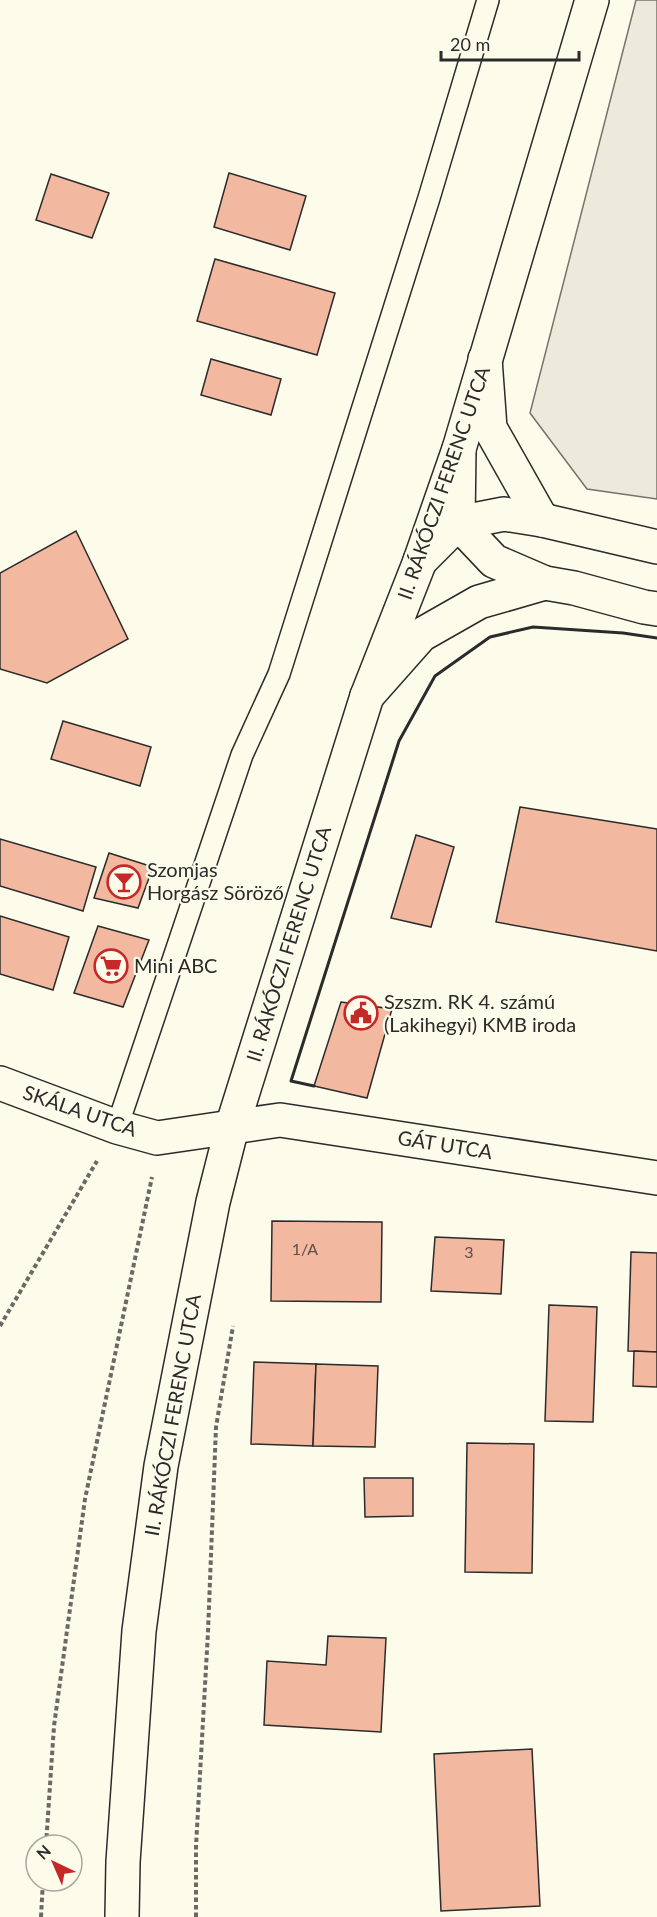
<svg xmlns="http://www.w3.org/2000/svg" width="657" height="1917" viewBox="0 0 657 1917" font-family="Lato,sans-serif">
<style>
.green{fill:#ecebdb;stroke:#74746e;stroke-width:1.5}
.building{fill:#f2b8a0;stroke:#2b2b2b;stroke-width:1.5}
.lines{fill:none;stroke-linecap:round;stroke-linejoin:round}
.lane-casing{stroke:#2b2b2b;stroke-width:24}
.street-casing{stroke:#2b2b2b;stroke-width:36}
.secondary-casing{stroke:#2b2b2b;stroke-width:36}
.highway-casing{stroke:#2b2b2b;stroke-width:36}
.path{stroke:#6a6964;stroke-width:4;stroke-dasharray:4.5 3;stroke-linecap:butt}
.lane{stroke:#fdfbea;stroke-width:21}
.street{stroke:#fdfbea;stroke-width:33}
.secondary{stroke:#fdfbea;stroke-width:33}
.highway{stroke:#fdfbea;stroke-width:33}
.wall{stroke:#2b2b2b;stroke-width:3}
.labels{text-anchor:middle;stroke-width:4.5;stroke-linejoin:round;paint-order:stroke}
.number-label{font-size:16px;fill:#5d4e48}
.street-label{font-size:20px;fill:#2b2b2b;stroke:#fdfbea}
.poi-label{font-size:20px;fill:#2b2b2b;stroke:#fdfbea;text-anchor:start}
</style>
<rect width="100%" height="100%" fill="#fdfbea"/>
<path class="green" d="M636,0H657V499L587,489L530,413Z"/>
<g class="building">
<path d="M229,173L306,196L290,250L214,227Z"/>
<path d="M51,174L109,193L92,238L36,220Z"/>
<path d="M215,259L335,293L317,355L197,321Z"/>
<path d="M211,359L281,379L271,415L201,395Z"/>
<path d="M76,531L128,639L47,683L0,669V573Z"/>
<path d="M63,721L151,747L140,786L51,759Z"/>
<path d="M520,807L657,829V951L496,922Z"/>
<path d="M416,835L454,847L431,927L391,918Z"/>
<path d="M0,839L96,867L83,911L0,886Z"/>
<path d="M109,853L153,867L138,908L94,898Z"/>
<path d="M0,916L69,937L53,990L0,974Z"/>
<path d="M98,926L149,940L123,1007L74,993Z"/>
<path d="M341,1002L392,1009L367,1098L314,1086Z"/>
<path d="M272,1221L382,1222L381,1302L271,1301Z"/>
<path d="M435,1237L504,1240L501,1294L431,1291Z"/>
<path d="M631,1252L657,1253V1352L628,1351Z"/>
<path d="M549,1305L597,1307L593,1422L545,1421Z"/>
<path d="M634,1351L657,1352V1387L633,1386Z"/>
<path d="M254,1362L316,1364L313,1446L251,1444Z"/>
<path d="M316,1364L378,1366L375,1447L313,1446Z"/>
<path d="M467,1443L534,1444L532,1573L465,1572Z"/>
<path d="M364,1478H413V1516L365,1517Z"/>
<path d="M328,1636L386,1638L381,1732L264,1725L267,1661L326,1665Z"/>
<path d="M532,1749L540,1906L441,1911L434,1754Z"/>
</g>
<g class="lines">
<g class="lane-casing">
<path id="lane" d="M117,1127L242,755L279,674L429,198L488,0"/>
</g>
<g class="street-casing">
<path id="street" d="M0,1083L117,1127L157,1138L280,1120L657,1178"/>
</g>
<g class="secondary-casing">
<path id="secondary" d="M122,1917L123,1862L139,1631L161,1466L213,1202L232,1127L367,696L420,561L459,449L592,0"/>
</g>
<g class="highway-casing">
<g id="highway">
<path d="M485,359L490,428L542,520"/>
<path d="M459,449L458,523L494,561L545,583L574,588L644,607L657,609"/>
<path d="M420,561L458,523L504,514L542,520L657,547"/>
<path d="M367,696L421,635L479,602L545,583"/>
</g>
</g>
<g class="path">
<path d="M0,1326L97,1161"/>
<path d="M46,1845L54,1726L85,1499L152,1177"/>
<path d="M41,1917L43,1881"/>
<path d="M196,1917V1846L208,1632L216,1427L233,1326"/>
</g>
<use href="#lane" class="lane"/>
<use href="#street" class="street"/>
<use href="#secondary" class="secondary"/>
<use href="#highway" class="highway"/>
<path class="wall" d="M314,1086L291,1081L399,741L435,676L490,637L533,627L623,633L657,638"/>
</g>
<defs>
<g id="bar-ring" transform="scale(1.725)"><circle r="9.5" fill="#fdfbea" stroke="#c62828" stroke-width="1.5"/><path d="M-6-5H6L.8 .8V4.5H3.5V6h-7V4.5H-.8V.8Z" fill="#c62828"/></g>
<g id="supermarket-ring" transform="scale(1.725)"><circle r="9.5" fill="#fdfbea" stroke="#c62828" stroke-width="1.5"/><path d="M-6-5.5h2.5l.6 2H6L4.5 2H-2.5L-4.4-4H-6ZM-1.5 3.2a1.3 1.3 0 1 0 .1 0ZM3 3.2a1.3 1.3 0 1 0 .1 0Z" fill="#c62828"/></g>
<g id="civic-ring" transform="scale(1.725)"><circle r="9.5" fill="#fdfbea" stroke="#c62828" stroke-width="1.5"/><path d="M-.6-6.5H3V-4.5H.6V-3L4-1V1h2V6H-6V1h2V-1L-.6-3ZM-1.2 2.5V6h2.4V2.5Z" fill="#c62828"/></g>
</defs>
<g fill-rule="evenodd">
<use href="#bar-ring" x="124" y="882"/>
<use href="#supermarket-ring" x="111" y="966"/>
<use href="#civic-ring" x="361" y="1013"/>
</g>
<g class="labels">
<g class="number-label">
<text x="305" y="1255">1/A</text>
<text x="469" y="1258">3</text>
</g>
<g class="street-label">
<text transform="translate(444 483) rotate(-71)" y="7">II. RÁKÓCZI FERENC UTCA</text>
<text transform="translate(289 944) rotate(-73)" y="7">II. RÁKÓCZI FERENC UTCA</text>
<text transform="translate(80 1111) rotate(19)" y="7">SKÁLA UTCA</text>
<text transform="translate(445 1145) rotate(9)" y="7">GÁT UTCA</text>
<text transform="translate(173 1415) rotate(-80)" y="7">II. RÁKÓCZI FERENC UTCA</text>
</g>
<g class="poi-label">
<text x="147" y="877">Szomjas<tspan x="147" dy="23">Horgász Söröző</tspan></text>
<text x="134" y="973">Mini ABC</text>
<text x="384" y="1009">Szszm. RK 4. számú<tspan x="384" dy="23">(Lakihegyi) KMB iroda</tspan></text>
</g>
</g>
<g transform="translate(54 1863) rotate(316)"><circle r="28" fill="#fdfbea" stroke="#a9a89e" stroke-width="1.5"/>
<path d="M0-4.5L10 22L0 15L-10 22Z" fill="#c62828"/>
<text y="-9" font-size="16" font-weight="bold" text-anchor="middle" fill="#2b2b2b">N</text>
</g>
<path d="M441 51v9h138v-9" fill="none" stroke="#2b2b2b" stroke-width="3"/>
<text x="450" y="51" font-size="18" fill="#2b2b2b" stroke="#fdfbea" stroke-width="4.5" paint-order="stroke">20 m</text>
</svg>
